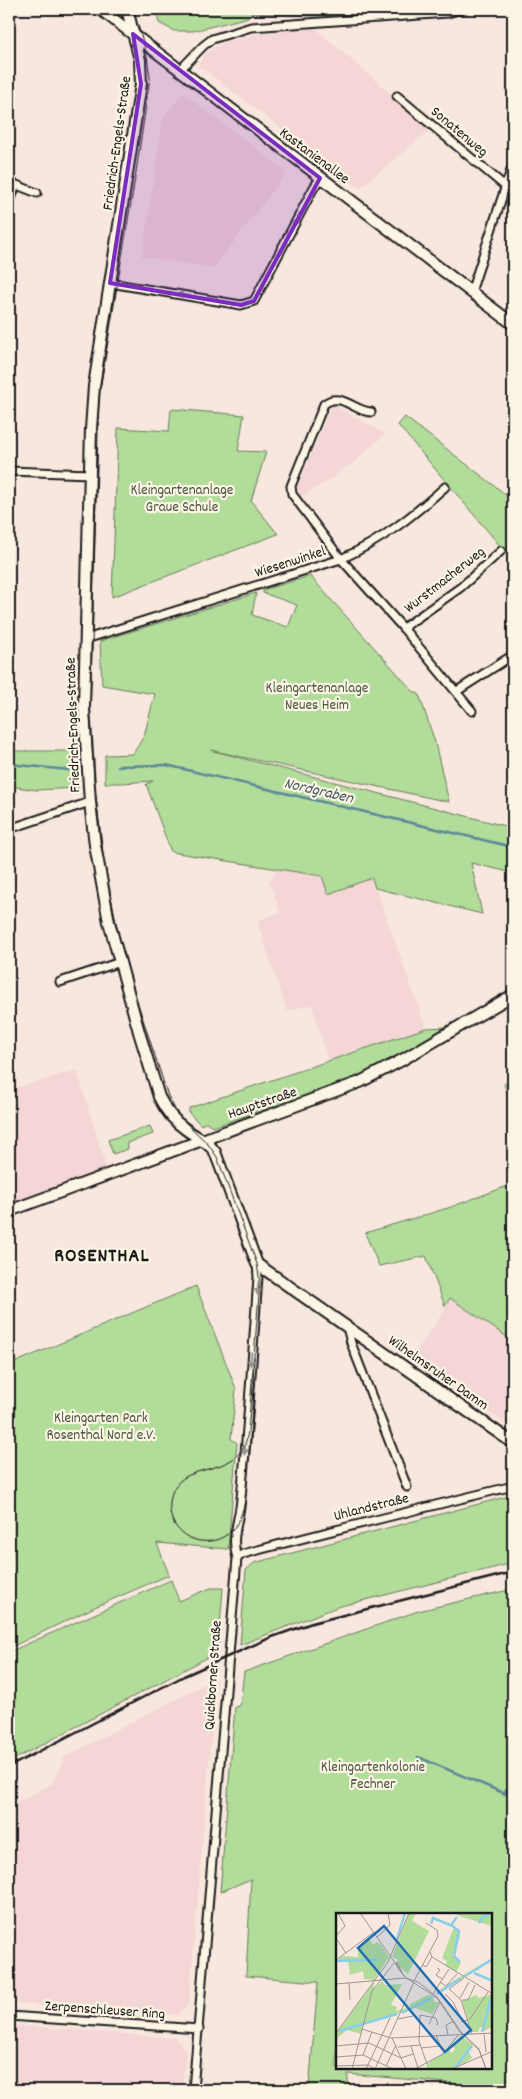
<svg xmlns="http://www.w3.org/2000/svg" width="522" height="2099" viewBox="0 0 522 2099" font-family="Dekko,sans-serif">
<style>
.built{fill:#f3d6d5}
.green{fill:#b2dc9a;stroke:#677c5b;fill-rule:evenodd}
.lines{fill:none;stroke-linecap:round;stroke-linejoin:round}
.stream{stroke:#5d8798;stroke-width:2.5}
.street-casing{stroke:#1c1c1c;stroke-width:11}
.secondary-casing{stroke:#1c1c1c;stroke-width:14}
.street{stroke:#fcf5e5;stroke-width:7}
.secondary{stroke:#fcf5e5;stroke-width:10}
.tram{stroke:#1c1c1c;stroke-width:1}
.rail{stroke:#1c1c1c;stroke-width:2.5}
.oneway{fill:#97938b}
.marked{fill:#7b2cbf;fill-opacity:0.2;stroke:#7b2cbf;stroke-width:4;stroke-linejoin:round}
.labels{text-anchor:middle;stroke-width:4.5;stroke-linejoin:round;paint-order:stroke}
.street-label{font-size:15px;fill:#1c1c1c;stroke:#fcf5e5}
.park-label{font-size:15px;fill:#495642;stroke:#fcf5e5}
.water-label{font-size:16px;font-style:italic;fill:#425a64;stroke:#fcf5e5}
.district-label{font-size:20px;font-weight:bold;letter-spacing:1px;fill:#1c1c1c;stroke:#fcf5e5}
.inset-river{fill:none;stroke:#89ceeb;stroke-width:2.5}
.inset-road{fill:none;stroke:#a09690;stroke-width:1}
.view{fill:#1f6fb2;fill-opacity:0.15;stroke:#1f6fb2;stroke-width:2.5}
.inset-edge{fill:none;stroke:#1c1c1c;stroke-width:2.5}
</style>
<rect width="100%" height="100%" fill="#f8e7de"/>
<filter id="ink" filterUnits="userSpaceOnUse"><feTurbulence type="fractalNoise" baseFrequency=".02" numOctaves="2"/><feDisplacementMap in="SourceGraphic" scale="10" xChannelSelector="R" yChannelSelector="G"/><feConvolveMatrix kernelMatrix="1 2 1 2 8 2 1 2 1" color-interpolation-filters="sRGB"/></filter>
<g filter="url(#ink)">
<g class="built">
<path d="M314,27L431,129L360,188L198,65L207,52L227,41L260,33Z"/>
<path d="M183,93L287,172L214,268L142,257L163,118Z"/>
<path d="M334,405L385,434L355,461L320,486L300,497L297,488L331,407Z"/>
<path d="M278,868L322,876L328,894L372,878L426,1028L328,1062L312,1004L287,1011L257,921L280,912L269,881Z"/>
<path d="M77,1070L106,1168L9,1207V1090Z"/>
<path d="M450,1298L513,1341V1429L411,1359L446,1309L445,1306Z"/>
<path d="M216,1678L189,2004L177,2015L9,2003V1806L52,1784L65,1757Z"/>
<path d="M9,2025L175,2038L186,2050L182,2090H9Z"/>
</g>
<g class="green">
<path d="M156,9H385V11L315,16L252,13L249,17L193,31H174L159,23Z"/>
<path d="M171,409L244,415L238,451L266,452L251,501L278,534L112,597L118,428L169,431Z"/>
<path d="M405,417L513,500V561L398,425Z"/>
<path d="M310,576L413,691L419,694L434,739L449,802L210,750L513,828V873L471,863L482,914L375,888L372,878L328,894L322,876L171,852L146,784L153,781L121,783H105V755L133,754L144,736L155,694L102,685L100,641L256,593L252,615L288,627L297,605L263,593V590Z"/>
<path d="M9,751H75L78,788L37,790L9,786Z"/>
<path d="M448,1027L362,1076L213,1127L207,1122L201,1125L189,1113V1108L426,1028Z"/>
<path d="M513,1080V1108L504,1084Z"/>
<path d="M150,1126L153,1134L127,1143L128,1149L113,1154L108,1140Z"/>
<path d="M513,1184V1341L450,1298L445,1306L426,1256L379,1266L365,1233L448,1208Z"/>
<path d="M196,1286L236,1389L231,1439L237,1443L236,1454L228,1549L157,1543L169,1575L97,1606L9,1648V1365Z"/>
<path d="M513,1495V1563L337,1607L240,1645L246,1570L254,1563Z"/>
<path d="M171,1580L179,1601L211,1588H223L218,1652L9,1762V1652Z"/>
<path d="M513,1589V2088L488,2090L487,2086H482L348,2074V2090L309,2089L318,1982L246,1976L251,1879L220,1892L235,1707L240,1706L244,1672L418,1611ZM337,1914H491V2068H337Z"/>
</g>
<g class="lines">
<g class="stream">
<path d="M9,764L69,770"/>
<path d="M118,766L166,765L513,847"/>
<path d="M418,1757L513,1797"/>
<path d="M504,1793L513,1780"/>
</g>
<g class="street-casing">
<g id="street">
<path d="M181,69L203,46L212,39L251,27L448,13L461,9"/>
<path d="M397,96L506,187"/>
<path d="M9,182L37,193"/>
<path d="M9,204L16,185"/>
<path d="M110,283L241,305L254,301L313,189L320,178"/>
<path d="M471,292L513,164"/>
<path d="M371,412C354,411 340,391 324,404L291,486L292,494L341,559L403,628L472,711"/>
<path d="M9,471L90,474"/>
<path d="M403,628L461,587L501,551"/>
<path d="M86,639L341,559C384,539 410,518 445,487"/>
<path d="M457,691L513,655"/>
<path d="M9,829L90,802"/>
<path d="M60,982L120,962"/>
<path d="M347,1327L351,1343L407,1487"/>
<path d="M237,1558L243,1554C333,1530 423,1508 513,1486"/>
<path d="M9,2016L199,2029"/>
<path d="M193,2090L237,1558C230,1537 240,1519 241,1498C248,1424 253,1351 258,1277L257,1264"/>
</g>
</g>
<g class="secondary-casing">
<g id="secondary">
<path d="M100,9L513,324"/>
<path d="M127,9L140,60L141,84L94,386L91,429L84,707L90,802L95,845L109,922L139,1032L159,1097C165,1109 174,1121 184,1128C195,1137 207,1140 215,1152L257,1264L513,1443"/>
<path d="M9,1211L360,1082L402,1060L513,995"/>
</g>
</g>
<use href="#street" class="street"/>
<use href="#secondary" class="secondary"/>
<path class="tram" d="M133,9L147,55L150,78L136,172L99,396L90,716L94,780L104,861L119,937L137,1001L168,1096L178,1115L208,1144L217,1157L257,1264L260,1282L248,1432C241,1485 175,1454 170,1502C166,1544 222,1556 239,1520C247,1503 247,1482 248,1464C251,1428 253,1393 254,1357"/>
<path class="rail" d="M9,1767L184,1676L272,1637L312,1623L513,1572"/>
</g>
<defs><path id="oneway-solid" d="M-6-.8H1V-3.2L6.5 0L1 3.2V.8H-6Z" transform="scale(1.25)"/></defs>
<g class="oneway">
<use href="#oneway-solid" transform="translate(296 220) rotate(118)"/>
<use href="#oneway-solid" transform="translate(184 295) rotate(-171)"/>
<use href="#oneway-solid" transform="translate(258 1288) rotate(95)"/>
<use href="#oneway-solid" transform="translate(251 1359) rotate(93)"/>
<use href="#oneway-solid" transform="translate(245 1448) rotate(95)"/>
</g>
</g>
<path class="marked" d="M133,34L320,178L254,301L241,305L110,283L141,84Z"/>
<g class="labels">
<g class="street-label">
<text transform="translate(460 131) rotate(40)" y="5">Sonatenweg</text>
<text transform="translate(116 143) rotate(-82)" y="5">Friedrich-Engels-Straße</text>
<text transform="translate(315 155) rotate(37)" y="5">Kastanienallee</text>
<text transform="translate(290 561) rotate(-18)" y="5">Wiesenwinkel</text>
<text transform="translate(444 579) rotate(-38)" y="5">Wurstmacherweg</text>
<text transform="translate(72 725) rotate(-92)" y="5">Friedrich-Engels-Straße</text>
<text transform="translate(262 1102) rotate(-19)" y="5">Hauptstraße</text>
<text transform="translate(439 1372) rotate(35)" y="5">Wilhelmsruher Damm</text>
<text transform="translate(371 1506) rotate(-14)" y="5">Uhlandstraße</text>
<text transform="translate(212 1675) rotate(-86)" y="5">Quickborner Straße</text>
<text transform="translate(105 2009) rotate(4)" y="5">Zerpenschleuser Ring</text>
</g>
<g class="park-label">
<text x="182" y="494">Kleingartenanlage<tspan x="182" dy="17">Graue Schule</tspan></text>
<text x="317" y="692">Kleingartenanlage<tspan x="317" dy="17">Neues Heim</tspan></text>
<text x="101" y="1422">Kleingarten Park<tspan x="101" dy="17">Rosenthal Nord e.V.</tspan></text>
<text x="373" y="1771">Kleingartenkolonie<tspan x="373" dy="17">Fechner</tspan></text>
</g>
<g class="water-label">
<text transform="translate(319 789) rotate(13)" y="6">Nordgraben</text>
</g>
<g class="district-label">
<text x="102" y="1261">ROSENTHAL</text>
</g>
</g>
<g transform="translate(336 1913)">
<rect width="156" height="156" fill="#f8e7de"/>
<path d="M73,0H80L76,8L93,18L72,61L59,50L63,47L56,44ZM118,0H156V13L123,3ZM118,14L123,18L124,24L117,42L125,50L120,59L109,52L111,48L106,45ZM33,26L37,32L41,29L45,32L53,44L38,67L28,66L27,58L14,62L12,48L0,49L6,43L22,44V35ZM156,45L143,56L98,81L109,73ZM46,68L49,72L66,71L55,92L61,94L60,98L75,94L73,92L91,82L97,83L98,89H103L96,101L79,95L27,111L25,121L11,117L0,126V120L38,69V76ZM156,81V114L146,119L147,114H144L142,119H136L126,88L140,82L143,85ZM125,123L137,132L132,137L136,145L119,156H92L90,152L112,136L116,140L119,136L116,133Z" fill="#b2dc9a"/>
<path class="inset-river" d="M121,4L115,12L123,18L118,43L124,49M143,10L147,4L155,0M95,11L97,5L114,12M61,26L69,0M1,48L41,47M138,60L157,68M129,63L157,46M101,81L125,65M66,100L97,84M3,118L61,101M146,119L156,82M120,153L136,133"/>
<path class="inset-road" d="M24,0L69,64M0,23L9,13L2,0M41,24L54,12L52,0M0,25L10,40M94,39L96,44L157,81M0,47L37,20M87,52L90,54L96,44M101,55L104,57L100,62L106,66M66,60L61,49L60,52L64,58L69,64L101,85L124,119L143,137L150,156M128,65L113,76L125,87L136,121M78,68L102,23L101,17L90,10M104,69L110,73L121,61M13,70L14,87M0,71L69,65L82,69L101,84L125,119L143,136L150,156M97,81L113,56M109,81L117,89L127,109M124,85L133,69M126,87H132L139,72M84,102L83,128L91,151M84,102L100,105L102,111L100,112M62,106L77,103M125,109L134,106L152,79M93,111L104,89M26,116L55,125L157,120M0,120L52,49L73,0M148,120L150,139M112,122L110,112L118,108M100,123L108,140M56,125L70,156M0,133L33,130L65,145L77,141M75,133L82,155M62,134L84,132M85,135L104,133M27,142L36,119M0,144L27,142L42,149M42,149L57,156M0,153L32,152L39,156M50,153L60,132M16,156L36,78L58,50M30,156L54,105M39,156L78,69M79,156L107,141L123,121M116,156L157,138"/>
<path class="view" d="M48,13L135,117L109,139L22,35Z"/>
<rect width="156" height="156" class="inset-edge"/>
</g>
<rect width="522" height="2099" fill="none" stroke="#fcf5e5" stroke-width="30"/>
<rect x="15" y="15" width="492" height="2069" fill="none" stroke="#1c1c1c" stroke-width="2" filter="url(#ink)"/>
</svg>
